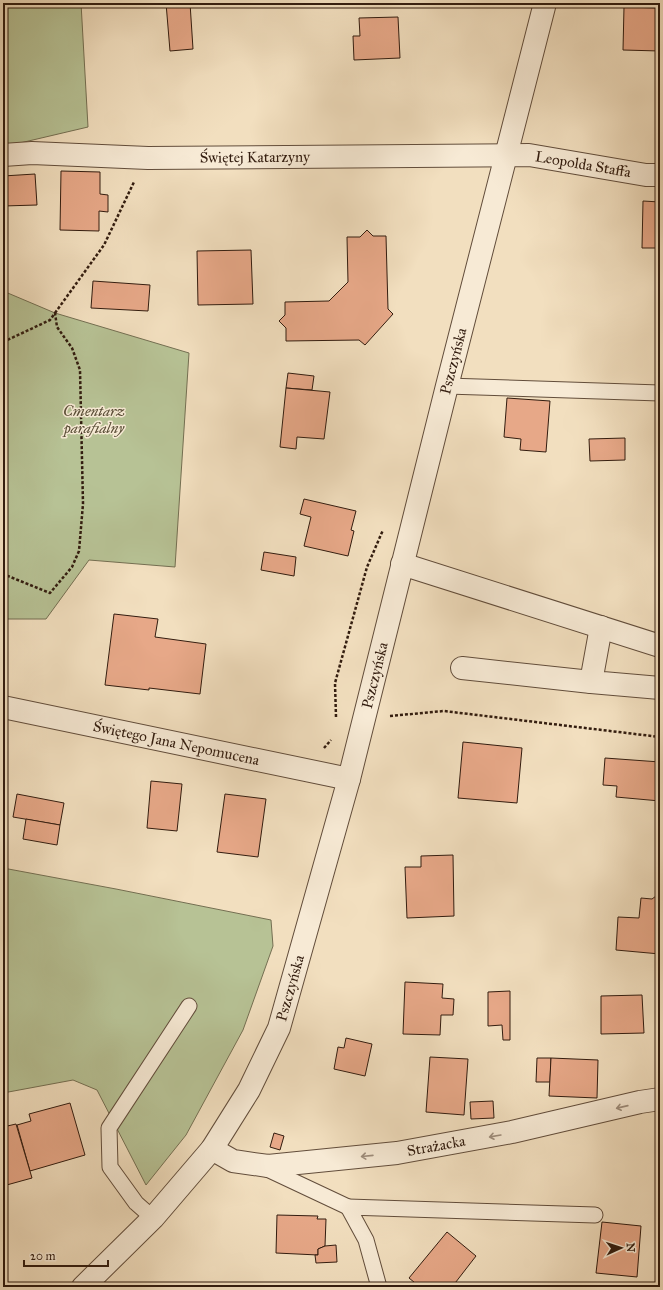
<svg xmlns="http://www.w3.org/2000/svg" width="663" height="1290" viewBox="0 0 663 1290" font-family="'IM FELL Great Primer',serif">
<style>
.green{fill:#b7c295;stroke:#746f52}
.building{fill:#e7a888;stroke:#321c0f}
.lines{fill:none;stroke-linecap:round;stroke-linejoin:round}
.service-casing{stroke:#624d3b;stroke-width:17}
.minor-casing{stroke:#624d3b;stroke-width:24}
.tertiary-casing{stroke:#624d3b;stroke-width:24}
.path{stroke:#321c0f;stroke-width:2.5;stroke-dasharray:3 2;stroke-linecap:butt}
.service{stroke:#f7ead5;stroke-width:15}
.minor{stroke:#f7ead5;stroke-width:22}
.tertiary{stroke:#f7ead5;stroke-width:22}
.oneway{stroke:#9e8d7c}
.labels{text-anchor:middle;stroke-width:3;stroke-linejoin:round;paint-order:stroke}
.street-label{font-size:15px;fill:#321c0f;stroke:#f7ead5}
.park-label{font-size:15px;font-style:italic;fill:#5a4e37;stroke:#f7ead5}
</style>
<rect width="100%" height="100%" fill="#f2dfbf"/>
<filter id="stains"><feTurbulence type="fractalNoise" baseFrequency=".005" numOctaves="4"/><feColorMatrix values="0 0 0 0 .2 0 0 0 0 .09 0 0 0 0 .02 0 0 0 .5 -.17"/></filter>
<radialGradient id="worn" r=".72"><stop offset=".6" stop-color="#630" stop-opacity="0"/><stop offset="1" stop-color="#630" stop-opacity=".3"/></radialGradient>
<g class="green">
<path d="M3,3H81L88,127L3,147Z"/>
<path d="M3,291L55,313L189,353L175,567L89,560L46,619H3Z"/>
<path d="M3,868L116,889L271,920L273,946L243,1030L186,1135L146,1185L97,1090L73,1080L3,1093Z"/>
</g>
<g class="building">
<path d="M166,3H190L193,49L170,51Z"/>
<path d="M624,7L660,8V51L623,50Z"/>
<path d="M398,17L400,58L354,60L353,36H360L359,18Z"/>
<path d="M61,171L100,172V194L108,195V212L99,211V231L60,230Z"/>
<path d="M35,174L37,205L3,206V176Z"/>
<path d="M643,201L660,202V248H642Z"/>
<path d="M367,230L373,236H386L388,309L393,314L365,345L359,340L286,341V328L279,321L285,315V302L329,301L348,282L347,237H360Z"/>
<path d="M251,250L253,304L198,305L197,251Z"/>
<path d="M93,281L150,285L148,311L91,308Z"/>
<path d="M288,373L314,376L312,390L286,388Z"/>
<path d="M286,388L330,392L324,439L297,437L296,449L280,447Z"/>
<path d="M507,398L550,401L546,452L520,450L521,439L504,437Z"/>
<path d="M625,438V460L590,461L589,439Z"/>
<path d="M304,499L356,511L351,530L354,531L348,556L304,546L311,517L300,514Z"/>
<path d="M264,552L296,557L294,576L261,570Z"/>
<path d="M114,614L158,619L155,637L206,644L200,694L149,688V690L105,685Z"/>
<path d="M463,742L522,748L517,803L458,798Z"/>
<path d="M605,758L660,762V801L616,797L617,786L603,785Z"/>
<path d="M151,781L182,784L177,831L147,828Z"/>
<path d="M17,794L64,803L60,825L13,817Z"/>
<path d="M225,794L266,799L258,857L217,852Z"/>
<path d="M26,819L60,825L57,845L23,839Z"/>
<path d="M453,855L454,916L407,918L405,867H421V856Z"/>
<path d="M656,896H660V954L616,950L618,917L639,918L641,898L652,899Z"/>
<path d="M405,982L443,984L442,998L454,999L453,1015H441L440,1035L403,1034Z"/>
<path d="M510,991V1040H503L502,1025L488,1026V992Z"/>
<path d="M642,995L644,1033L601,1034V996Z"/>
<path d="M346,1038L372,1044L365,1076L334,1069L338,1047L344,1048Z"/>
<path d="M430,1057L468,1059L464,1115L426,1112Z"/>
<path d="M537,1058H551L550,1082H536Z"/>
<path d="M551,1058L598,1060L597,1098L549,1096Z"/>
<path d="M493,1101L494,1118L471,1119L470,1102Z"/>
<path d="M70,1103L85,1155L30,1171L17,1125L31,1121L29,1114Z"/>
<path d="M16,1124L32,1178L3,1186V1127Z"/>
<path d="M274,1133L284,1136L280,1150L270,1147Z"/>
<path d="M277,1215L318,1216L317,1219H326L325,1246L318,1249V1255L276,1253Z"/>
<path d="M602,1222L641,1226L637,1277L596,1273Z"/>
<path d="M447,1232L476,1256L452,1287H420L409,1278Z"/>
<path d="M336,1245L337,1262L316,1263L315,1255H318V1249L325,1246Z"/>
<path d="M656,1256H660V1284L656,1265Z"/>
</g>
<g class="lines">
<g class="service-casing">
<g id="service">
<path d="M447,386L660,393"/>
<path d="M263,1167L348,1207"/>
<path d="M153,1218L136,1203L110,1167L109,1128L189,1006"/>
<path d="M379,1287L366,1240L348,1207L595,1215"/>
</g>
</g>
<g class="minor-casing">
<g id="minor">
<path id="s1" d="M3,155L32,153L148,158L529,155L646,175H660"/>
<path d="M402,564L660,646"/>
<path d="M601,627L591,682L660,688"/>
<path d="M462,668L591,682"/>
<path id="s2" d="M3,707L349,779"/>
<path id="s3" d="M212,1149L233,1161L268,1166L397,1153L512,1132L640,1102L660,1099"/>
</g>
</g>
<g class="tertiary-casing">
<g id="tertiary">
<path id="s4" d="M83,1287L153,1218L212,1149L249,1090L279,1028L349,779L447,386L545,3"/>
</g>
</g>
<g class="path">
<path d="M55,313L104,245L134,182"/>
<path d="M3,342L50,320L55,313L57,327L72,348L80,370L83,504L79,551L72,567L50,593L3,574"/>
<path d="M390,716L444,711L660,737"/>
<path d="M336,717L335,683L367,567L383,530"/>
<path d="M324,748L331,740"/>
</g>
<use href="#service" class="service"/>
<use href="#minor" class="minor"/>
<use href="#tertiary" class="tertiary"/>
</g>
<defs><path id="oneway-shaft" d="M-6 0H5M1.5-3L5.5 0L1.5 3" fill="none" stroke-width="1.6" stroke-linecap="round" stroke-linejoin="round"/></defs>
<g class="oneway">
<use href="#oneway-shaft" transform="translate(622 1107) rotate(167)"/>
<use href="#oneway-shaft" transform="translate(495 1136) rotate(170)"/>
<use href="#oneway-shaft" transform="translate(367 1156) rotate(174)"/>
</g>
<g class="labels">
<g class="street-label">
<text dy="5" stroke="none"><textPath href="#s1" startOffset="252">Świętej Katarzyny</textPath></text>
<text dy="5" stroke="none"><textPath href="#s1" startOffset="581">Leopolda Staffa</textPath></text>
<text dy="5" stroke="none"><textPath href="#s4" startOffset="1017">Pszczyńska</textPath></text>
<text dy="5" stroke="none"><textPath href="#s4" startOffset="693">Pszczyńska</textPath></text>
<text dy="5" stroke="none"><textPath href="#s2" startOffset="177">Świętego Jana Nepomucena</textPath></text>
<text dy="5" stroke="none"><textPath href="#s4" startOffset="369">Pszczyńska</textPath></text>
<text dy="5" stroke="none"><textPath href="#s3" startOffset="229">Strażacka</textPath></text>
</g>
<g class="park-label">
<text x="94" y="416">Cmentarz<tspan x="94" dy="17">parafialny</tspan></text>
</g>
</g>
<rect width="663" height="1290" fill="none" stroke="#f2dfbf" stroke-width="16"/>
<rect x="4" y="4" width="655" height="1282" fill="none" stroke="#321c0f" stroke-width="2"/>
<rect x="8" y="8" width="647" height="1274" fill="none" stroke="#321c0f"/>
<g transform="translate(621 1248) rotate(87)" stroke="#f7ead5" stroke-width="3" paint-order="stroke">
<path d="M0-3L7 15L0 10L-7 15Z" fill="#321c0f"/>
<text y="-6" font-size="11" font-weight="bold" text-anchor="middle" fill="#321c0f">N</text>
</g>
<path d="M24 1260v6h84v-6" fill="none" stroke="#321c0f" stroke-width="2"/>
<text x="30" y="1260" font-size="12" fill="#321c0f" stroke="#f7ead5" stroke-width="3" paint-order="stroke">20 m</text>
<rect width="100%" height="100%" filter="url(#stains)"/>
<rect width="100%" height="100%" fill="url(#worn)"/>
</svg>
